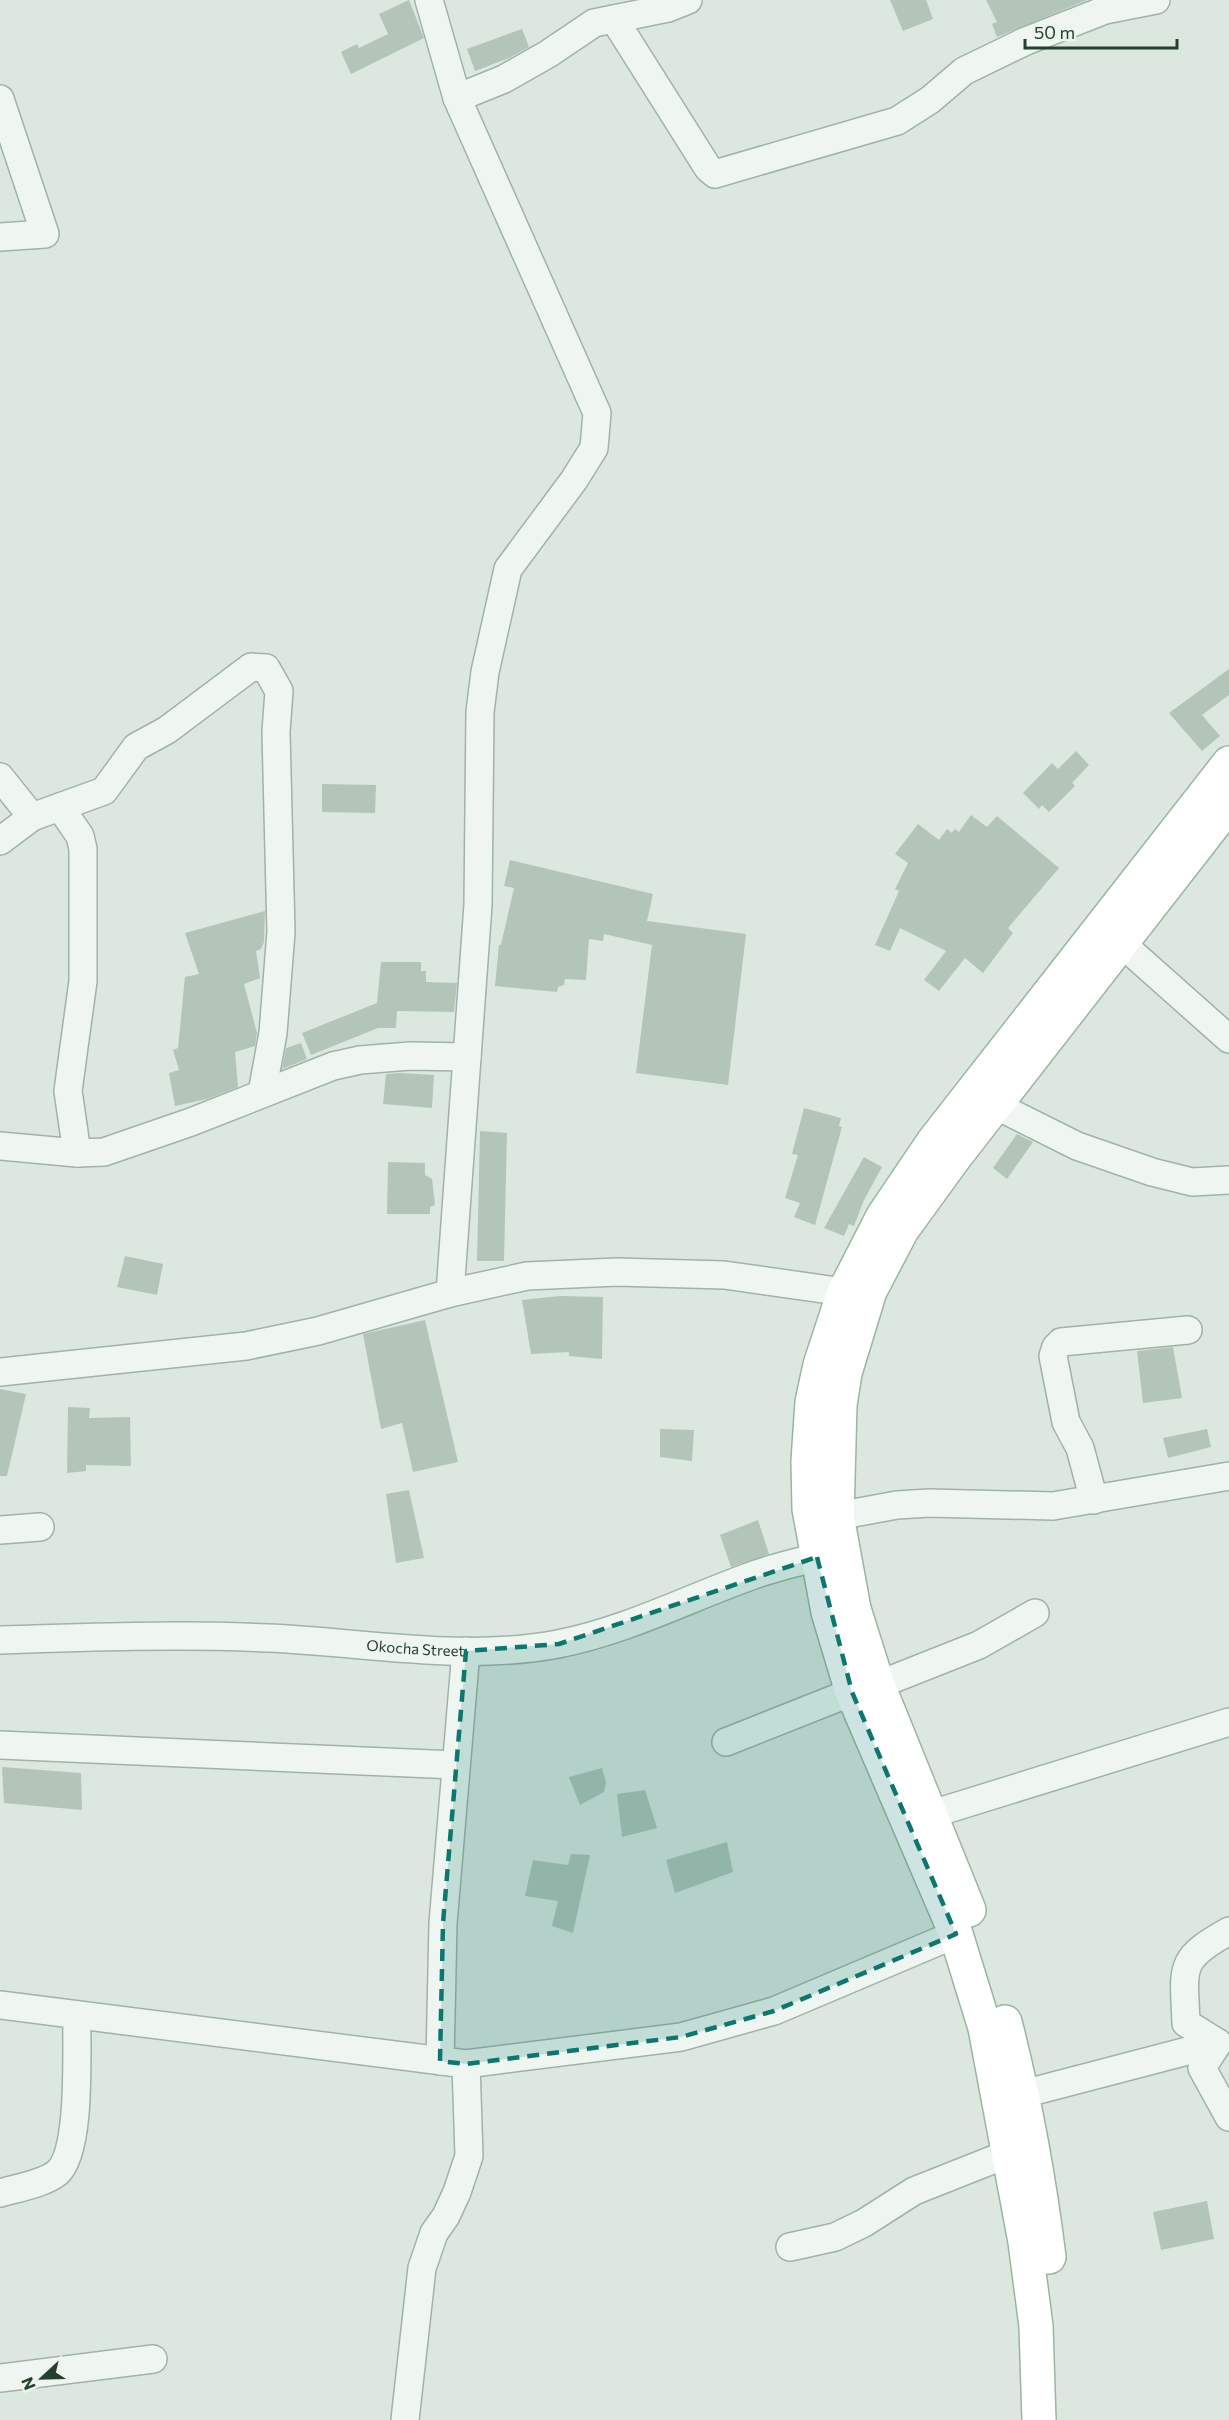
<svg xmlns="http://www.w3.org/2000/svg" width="1229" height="2420" viewBox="0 0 1229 2420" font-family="Commissioner,sans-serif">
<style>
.building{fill:#b2c5b8}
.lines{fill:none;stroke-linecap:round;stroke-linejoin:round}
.minor-casing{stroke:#a1b2a6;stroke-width:30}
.major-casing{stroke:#9ab5a1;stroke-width:36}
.minor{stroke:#eff6f1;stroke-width:27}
.major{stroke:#fff;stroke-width:33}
.marked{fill:#0f766e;fill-opacity:0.2;stroke:#0f766e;stroke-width:4.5;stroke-dasharray:12 8;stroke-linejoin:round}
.labels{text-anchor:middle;stroke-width:4.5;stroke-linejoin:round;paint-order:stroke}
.street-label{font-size:15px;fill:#243f2c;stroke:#ebf5ee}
</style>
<rect width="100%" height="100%" fill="#dce8df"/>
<g class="building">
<path d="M409,0L424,38L351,74L341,52L357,44L359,48L388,34L379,14Z"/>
<path d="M890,0H926L933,19L903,31Z"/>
<path d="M986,0H1087L997,37L992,24L997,22Z"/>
<path d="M522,29L529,47L509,58L475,71L467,49Z"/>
<path d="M1229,669V695L1202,715L1220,736L1202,751L1169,713Z"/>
<path d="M1076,751L1089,765L1072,783L1075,786L1049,812L1042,805L1039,809L1023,793L1052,763L1058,769Z"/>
<path d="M322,784L376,785L375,813L322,812Z"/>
<path d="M971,815L987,827L997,816L1059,868L1008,928L1013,933L983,973L965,958L939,991L924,980L946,951L900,928L890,951L875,945L899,891L895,889L908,863L895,854L918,824L939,840L947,829L952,833L955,829L959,832Z"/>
<path d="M510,860L653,894L647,921L746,934L728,1085L636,1073L652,945L604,934L603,941L589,939L586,980L565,979L564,985L558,987L557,992L495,986L499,945H501L514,888L504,886Z"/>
<path d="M265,911L264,942L261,949L256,951L260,978L244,984L257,1033L255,1046L235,1052L238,1087L207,1099L175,1106L169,1073L179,1070L173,1050L178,1048L185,977L199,974L185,933Z"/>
<path d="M381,962H421V971H426V982L457,983L454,1012L397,1011L396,1028H378L311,1055L302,1033L377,1003Z"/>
<path d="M301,1043L307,1059L282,1069L286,1048Z"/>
<path d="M400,1073L434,1075L432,1108L383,1104L386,1074Z"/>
<path d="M804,1108L841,1118L839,1126L842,1127L815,1225L794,1217L800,1203L785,1198L798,1155L792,1154Z"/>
<path d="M480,1131L507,1133L504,1261H477Z"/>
<path d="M1017,1134L1033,1142L1007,1179L993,1168Z"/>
<path d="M864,1157L882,1167L864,1200L854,1226L849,1224L844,1236L824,1228Z"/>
<path d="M388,1162L425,1163V1175L432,1179L435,1205L430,1207V1214H387Z"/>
<path d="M125,1256L163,1264L157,1295L117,1287Z"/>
<path d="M560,1296L603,1297L602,1359L569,1356V1352L531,1354L522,1300Z"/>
<path d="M425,1320L458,1462L413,1472L402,1423L381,1429L363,1334Z"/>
<path d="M1173,1347L1182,1398L1143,1403L1137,1351Z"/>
<path d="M0,1389L26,1394L7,1476H0Z"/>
<path d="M68,1407L90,1408L89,1418L130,1417L131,1466L86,1465V1471L67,1473Z"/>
<path d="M660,1429L694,1430L692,1461L660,1457Z"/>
<path d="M1207,1429L1211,1447L1168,1458L1163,1438Z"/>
<path d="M409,1490L424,1558L396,1563L386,1494Z"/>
<path d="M758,1520L769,1554L731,1567L720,1535Z"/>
<path d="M2,1767L81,1773L82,1810L4,1803Z"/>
<path d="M602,1768L606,1782L604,1792L580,1805L569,1777Z"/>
<path d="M645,1790L657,1828L622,1837L617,1794Z"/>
<path d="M727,1842L733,1872L675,1893L666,1860Z"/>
<path d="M571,1854L590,1855L573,1933L552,1926L558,1901L525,1896L533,1860L568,1865Z"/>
<path d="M1207,2201L1214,2239L1161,2250L1153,2212Z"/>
</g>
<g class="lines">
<g class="minor-casing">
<g id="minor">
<path d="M429,0L457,98L597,413L594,448L574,480L508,569L485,672L480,712L478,905L450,1293"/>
<path d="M614,19L708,168L715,174L897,121L930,100L964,71L1026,41L1105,10L1156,0"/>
<path d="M457,98L504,79L548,54L594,23L668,8L688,0"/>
<path d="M0,99L45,234L0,237"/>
<path d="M0,777L32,817"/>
<path d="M60,807L80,836L83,849V981L68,1091L77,1153"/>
<path d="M0,841L32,817L104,791L136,747L167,730L251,667L266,668L279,691L276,732L281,932L273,1033L262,1093"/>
<path d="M1121,943L1229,1039"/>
<path d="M995,1105L1077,1146L1152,1172L1192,1182L1229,1180"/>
<path d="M0,1146L77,1153L104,1152L191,1122L333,1066L360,1060L410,1056L467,1057"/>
<path d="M0,1372L246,1346L318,1331L450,1293L527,1276L617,1272L724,1275L844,1292"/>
<path d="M1094,1500L1080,1448L1066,1422L1053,1356L1056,1347L1061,1342L1188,1330"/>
<path d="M837,1516L897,1505L929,1503L1053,1506L1229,1476"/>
<path d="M0,1530L40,1527"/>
<path id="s1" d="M0,1640C89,1637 179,1634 268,1638C364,1642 463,1662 558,1644C625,1631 687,1599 751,1576C772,1568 795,1563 817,1557"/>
<path d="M878,1685L979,1645L1035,1613"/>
<path d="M726,1742L852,1692"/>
<path d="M0,1745L455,1765"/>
<path d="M932,1814L1229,1722"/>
<path d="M0,2005L466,2064L681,2037L774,2011L956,1934"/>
<path d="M1218,2043L1186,2023C1184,1967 1177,1960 1229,1931"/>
<path d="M1218,2043L1202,2068L1229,2117"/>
<path d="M440,2061L443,1923L466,1651"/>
<path d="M1023,2094L1218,2043"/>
<path d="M0,2193C17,2188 43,2184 57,2173C82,2152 76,2049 77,2015"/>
<path d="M790,2247L835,2237L864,2223L914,2191L1010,2153"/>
<path d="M0,2378L153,2359"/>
<path d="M405,2420L422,2268L434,2233L446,2216L457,2192L469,2156L466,2064"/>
</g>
</g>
<g class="major-casing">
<g id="major">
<path d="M969,1910L878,1685L854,1609L837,1516L840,1405L845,1373L870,1291L902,1230L955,1157L1229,805"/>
<path d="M1005,2022C1025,2100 1039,2177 1049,2257"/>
<path d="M1039,2420L1036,2326L1025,2242L985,2028L956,1934L852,1692L828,1612L809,1509L808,1461L812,1402L820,1365L844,1292L883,1216L933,1142L1229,763"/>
</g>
</g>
<use href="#minor" class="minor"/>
<use href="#major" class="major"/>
</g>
<path class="marked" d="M817,1557L852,1692L956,1934L774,2011L681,2037L466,2064L440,2061L443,1923L466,1651L559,1644Z"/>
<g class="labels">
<g class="street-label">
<text dy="5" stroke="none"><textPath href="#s1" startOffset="416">Okocha Street</textPath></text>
</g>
</g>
<g transform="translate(42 2378) rotate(248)" stroke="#ebf5ee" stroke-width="4.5" paint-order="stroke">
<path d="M0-4.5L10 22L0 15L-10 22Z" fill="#243f2c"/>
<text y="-9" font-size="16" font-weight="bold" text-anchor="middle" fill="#243f2c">N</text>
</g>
<path d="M1025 39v9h152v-9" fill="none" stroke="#243f2c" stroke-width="3"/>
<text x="1034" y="39" font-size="18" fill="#243f2c" stroke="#ebf5ee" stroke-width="4.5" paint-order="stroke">50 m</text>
</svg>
